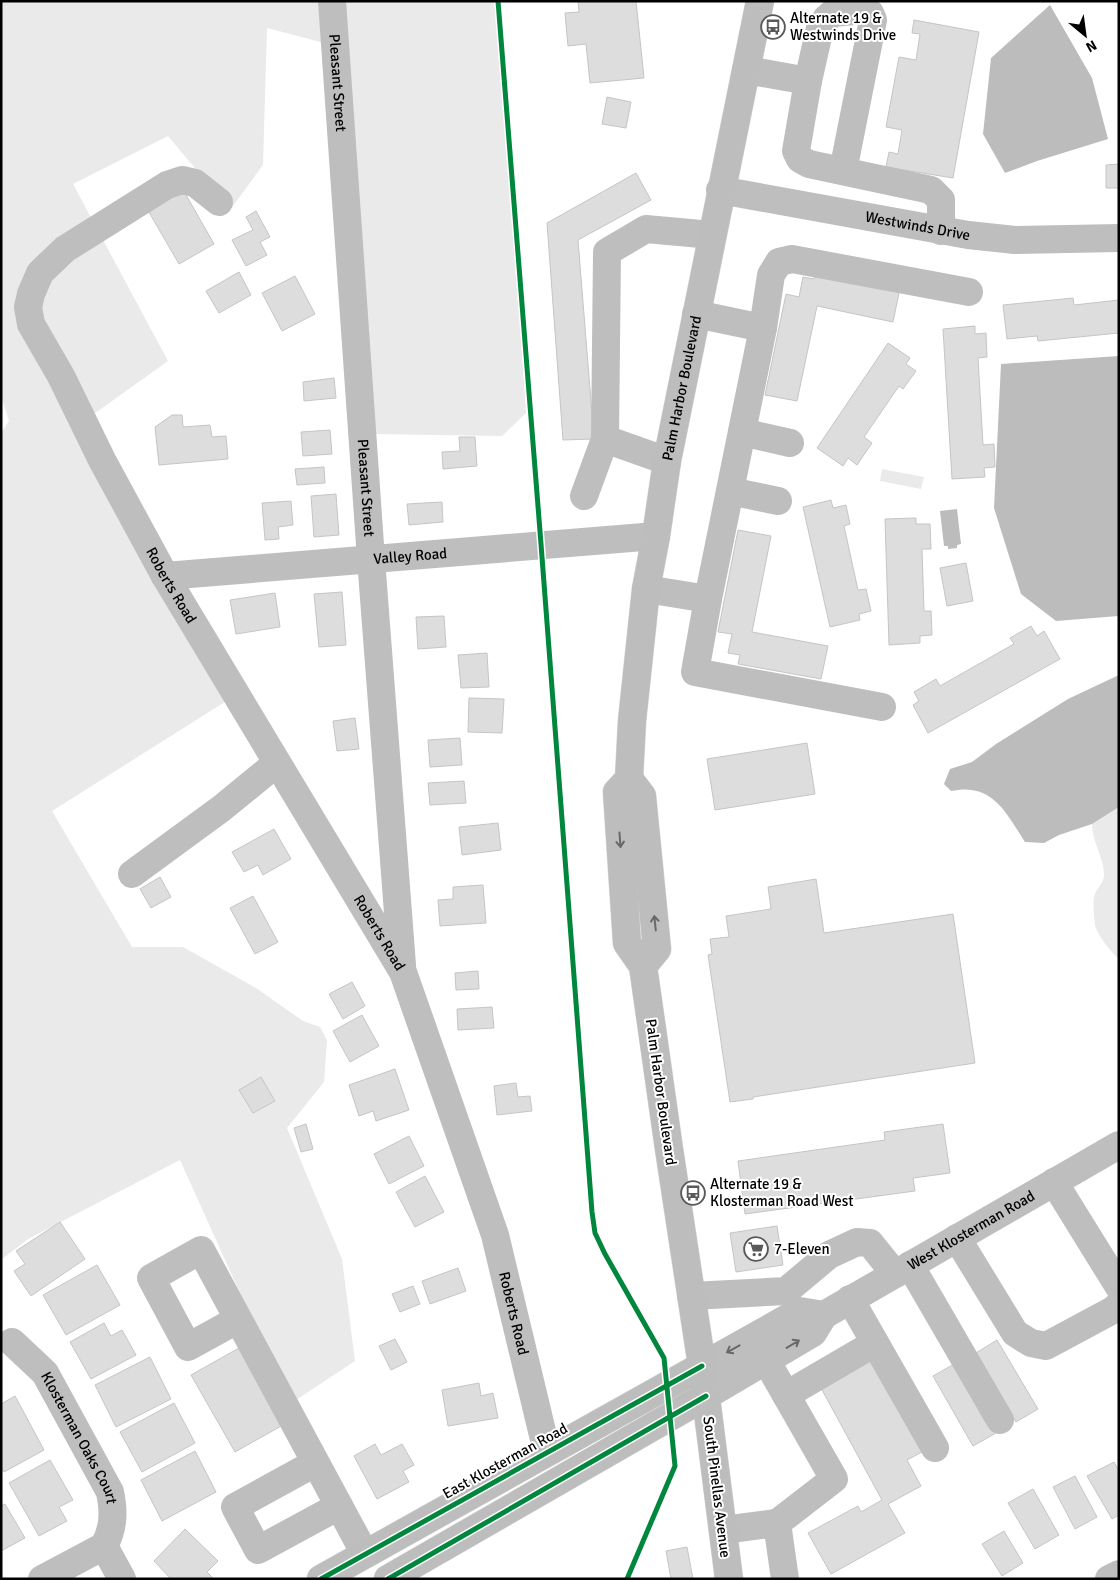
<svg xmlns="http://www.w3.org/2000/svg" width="1120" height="1580" viewBox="0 0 1120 1580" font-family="Signika,sans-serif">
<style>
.green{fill:#eaeaea}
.water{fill:#bcbcbc}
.building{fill:#ddd;stroke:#c5c5c5}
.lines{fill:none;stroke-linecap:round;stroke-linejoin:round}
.major-casing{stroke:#dbdbdb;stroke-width:29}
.minor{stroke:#bebebe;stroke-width:28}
.major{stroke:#bdbdbd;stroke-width:28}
.cycleway-casing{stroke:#fff;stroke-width:8}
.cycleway{stroke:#00873e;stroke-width:5}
.oneway{stroke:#686868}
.labels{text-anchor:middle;stroke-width:4;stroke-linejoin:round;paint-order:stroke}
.poi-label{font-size:15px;fill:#000;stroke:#fff;text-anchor:start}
.street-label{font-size:15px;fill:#000;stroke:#fff}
</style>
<rect width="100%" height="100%" fill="#fff"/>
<g class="green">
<path d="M1,1H498L526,413L502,436L371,434L328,44L267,28L263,165L230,210L168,136L73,184L168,361L77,426L228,700L52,811L132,947H183L256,988L303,1021L320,1027L327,1040L324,1082L287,1128L342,1259L355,1361L290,1404L180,1160L28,1239L1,1260V433L9,421L1,396Z"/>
<path d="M882,469L924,477L921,489L880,481Z"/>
<path d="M1119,807V959C1112,953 1099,937 1096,928C1094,924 1093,902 1094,897C1096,888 1105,883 1104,873C1103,856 1092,841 1092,824Z"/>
</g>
<g class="water">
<path d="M1050,5L1092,78L1108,139L1037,161L1005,173L983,134L991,58Z"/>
<path d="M1119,356V616L1056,621L1021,594L994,508L1001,364Z"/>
<path d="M957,509L961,544L957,545V548L948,549V546H944L940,511Z"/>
<path d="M1119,675V807L1092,824L1059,835L1044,843L1025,842C1006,813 993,782 951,791L944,784L950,769L972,762L996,744L1068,699Z"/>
</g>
<g class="building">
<path d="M578,1H636L644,78L590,83L586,44L568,46L565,13L579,12Z"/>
<path d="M914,20L979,32L953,178L886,167L889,152L898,154L902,130L886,127L899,57L916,60L920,34L912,33Z"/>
<path d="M607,97L631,102L626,128L602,124Z"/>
<path d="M1119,164V188H1106V165Z"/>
<path d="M636,173L651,200L578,240L594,439L563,440L547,223Z"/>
<path d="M181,186L214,244L179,264L146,207Z"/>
<path d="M256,211L270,237L260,242L267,255L246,266L232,240L253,230L246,217Z"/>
<path d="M816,271L900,288L893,322L817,306L797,401L765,395L786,294L799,297L803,277L814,279Z"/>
<path d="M239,272L251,295L219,313L206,291Z"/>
<path d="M295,276L315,314L282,331L262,293Z"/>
<path d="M1073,298L1074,305L1119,300V333L1038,341L1037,336L1007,339L1003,305Z"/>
<path d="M975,326V334L986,333L987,357L978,358L983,445L994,444L995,467L984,468L985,477L952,479L943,329Z"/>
<path d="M888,343L910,358L906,364L916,371L903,389L899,386L864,437L872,443L857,465L848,458L843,466L817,448Z"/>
<path d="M334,378L336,398L304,401L303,382Z"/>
<path d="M172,415H182L183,427L210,425L212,437L226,436L228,459L159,465L155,427Z"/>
<path d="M330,430L332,454L303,456L301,432Z"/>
<path d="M459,437H475L477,466L443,469L442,452L460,451Z"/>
<path d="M324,467L325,483L297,485L295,469Z"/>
<path d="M336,494L339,535L314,537L311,496Z"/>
<path d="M831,500L833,508L846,505L850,524L844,526L858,590L866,589L871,611L859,614L860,620L830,627L803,507Z"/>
<path d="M291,501L293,525L278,527L279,539L265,540L262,503Z"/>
<path d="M442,502L443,522L409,525L407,504Z"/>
<path d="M916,518V524H930L931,549H922L924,611H931L932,635L920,636V643L889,645L885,519Z"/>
<path d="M738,530L771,536L752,632L828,646L821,679L738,664L740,655L728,653L732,634L718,632Z"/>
<path d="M966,563L973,601L947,606L940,568Z"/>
<path d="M342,592L346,645L319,647L314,594Z"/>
<path d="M275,593L280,627L236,634L230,600Z"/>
<path d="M444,616L446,647L418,649L416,617Z"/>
<path d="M1031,626L1037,636L1044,631L1060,659L928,733L913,705L919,701L914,692L936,679L940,686L1014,644L1010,638Z"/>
<path d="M487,653L489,687L461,688L458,655Z"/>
<path d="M469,698L504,699L502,733L468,732Z"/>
<path d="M355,718L359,749L337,751L333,721Z"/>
<path d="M460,738L462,765L430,767L428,740Z"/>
<path d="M807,743L815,794L715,810L707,759Z"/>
<path d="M464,781L466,803L430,805L428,783Z"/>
<path d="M498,823L501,850L462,855L459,827Z"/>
<path d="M274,829L291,859L263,875L258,865L244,872L232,852Z"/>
<path d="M160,877L171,897L151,908L140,889Z"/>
<path d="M816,879L824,933L953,914L975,1063L753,1097V1099L730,1102L708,955L712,954L710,939L729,937L726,916L771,909L768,887Z"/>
<path d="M483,885L486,923L440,926L438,900L453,899V887Z"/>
<path d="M253,896L278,942L255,954L230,908Z"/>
<path d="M478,971L479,989L456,990L455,973Z"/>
<path d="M352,982L365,1006L343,1019L329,994Z"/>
<path d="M492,1007L494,1028L458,1030L457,1009Z"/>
<path d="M362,1015L379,1046L350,1062L333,1031Z"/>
<path d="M395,1069L409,1110L376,1121L373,1111L359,1116L349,1085Z"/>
<path d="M261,1077L275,1101L253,1113L239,1090Z"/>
<path d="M516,1083L518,1097L530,1096L532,1111L497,1115L494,1086Z"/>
<path d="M306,1124L313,1149L301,1152L294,1128Z"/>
<path d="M943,1124L950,1173L913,1178L915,1191L745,1214L738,1161L885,1140L884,1132Z"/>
<path d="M409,1136L424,1166L389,1184L374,1154Z"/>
<path d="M425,1176L444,1212L415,1227L396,1192Z"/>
<path d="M60,1222L85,1259L31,1296L14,1271L25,1264L16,1251Z"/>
<path d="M777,1226L783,1265L736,1272L730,1233Z"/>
<path d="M97,1265L120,1305L66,1335L43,1295Z"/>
<path d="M458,1268L466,1291L430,1304L422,1281Z"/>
<path d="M413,1286L420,1304L400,1312L392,1294Z"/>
<path d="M104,1323L111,1336L122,1330L136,1355L91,1379L70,1342Z"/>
<path d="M395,1339L407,1362L391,1370L379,1346Z"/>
<path d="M997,1340L1038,1409L1016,1422L976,1353Z"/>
<path d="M239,1348L283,1425L235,1452L191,1375Z"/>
<path d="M150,1357L171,1399L116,1427L95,1385Z"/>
<path d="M871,1360L922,1452L907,1460L921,1486L888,1504L905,1533L831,1574L808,1533L858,1506L861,1512L882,1500L821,1388Z"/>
<path d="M956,1363L996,1433L973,1446L933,1376Z"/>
<path d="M479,1383L481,1396L493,1393L498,1418L448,1426L442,1390Z"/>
<path d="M15,1396L44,1450L4,1472L1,1467V1404Z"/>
<path d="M174,1403L195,1443L142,1472L120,1432Z"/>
<path d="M375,1444L381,1455L402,1444L414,1465L403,1471L409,1482L377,1499L354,1456Z"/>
<path d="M195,1451L216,1492L162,1521L141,1480Z"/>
<path d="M50,1460L73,1500L59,1507L67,1521L39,1536L9,1483Z"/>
<path d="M1114,1462L1119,1471V1515L1112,1519L1087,1476Z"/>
<path d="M1075,1476L1097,1517L1075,1529L1053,1487Z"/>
<path d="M1033,1489L1059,1535L1035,1549L1008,1503Z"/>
<path d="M5,1504L25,1538L1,1551V1506Z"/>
<path d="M185,1529L218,1561L207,1572L214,1579H171L154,1561Z"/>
<path d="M1004,1531L1023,1563L1002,1576L982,1544Z"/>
<path d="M687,1547L693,1579H671L666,1551Z"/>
</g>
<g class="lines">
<g class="major-casing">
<g id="major">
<path d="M629,779L642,796L657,949L643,966"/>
<path d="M321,1579L702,1366"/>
<path d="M388,1579L706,1396"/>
<path id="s7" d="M729,1579L702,1366L669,1149L643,966L627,943L617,792L629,779L632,721L646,589L656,536L667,461L760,1"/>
</g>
</g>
<g class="minor">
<path id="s1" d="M332,1L371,559L402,965"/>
<path d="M746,70L808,81"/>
<path d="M843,171L873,20L870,13L865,10L833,13L826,19L820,28L808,81L796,151L800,159L809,164L931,190L941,200V231"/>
<path id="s2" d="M720,190L968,235L1015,240L1119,238"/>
<path id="s3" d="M219,202L195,183L182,180L167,185L65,249L40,273L31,294L28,307L31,324L61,376L102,460L165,576L403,972L495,1235L547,1452"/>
<path d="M696,314L763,328"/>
<path d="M742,432L790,443"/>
<path d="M667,461L605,439L607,252L646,229L712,235"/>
<path d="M730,491L778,501"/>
<path d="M584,496L605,439"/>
<path id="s4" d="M165,576L656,536"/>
<path d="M646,589L708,599L763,328L771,275L779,262L792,259L969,292"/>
<path d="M708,599L695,672L882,707"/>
<path d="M132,874L222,808L277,763"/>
<path d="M1054,1182L1119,1287"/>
<path d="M957,1238L1015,1333L1031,1343L1046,1346L1113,1310L1119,1305"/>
<path d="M910,1265L1000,1420"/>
<path d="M691,1296L786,1291L829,1255L857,1242L870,1243L895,1274"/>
<path d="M850,1299L935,1448"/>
<path d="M237,1320L188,1347L151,1278L201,1250L365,1554"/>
<path id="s5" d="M12,1342L45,1373L110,1492C114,1511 114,1528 104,1546"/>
<path d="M766,1360L834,1479L777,1523"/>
<path d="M702,1366L800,1311L824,1315"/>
<path d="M786,1395L875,1343"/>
<path id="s6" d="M706,1396L813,1333L824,1315L1119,1145"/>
<path d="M315,1463L235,1507L258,1550L339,1506"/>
<path d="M723,1530L777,1523L785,1579"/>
<path d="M104,1546L122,1579"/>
<path d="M42,1579L104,1546"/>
<path d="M1109,1579L1119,1574"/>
</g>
<use href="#major" class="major"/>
<g class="cycleway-casing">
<g id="cycleway">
<path d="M498,1L541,544L592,1212L595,1233L605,1254L664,1358L675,1466L627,1579"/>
<path d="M321,1579L702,1366"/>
<path d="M388,1579L706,1396"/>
</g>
</g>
<use href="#cycleway" class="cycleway"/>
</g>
<defs><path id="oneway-shaft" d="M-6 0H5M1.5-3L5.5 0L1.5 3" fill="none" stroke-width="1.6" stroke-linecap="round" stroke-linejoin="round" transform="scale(1.25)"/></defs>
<g class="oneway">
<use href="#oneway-shaft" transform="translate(620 840) rotate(86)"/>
<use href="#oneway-shaft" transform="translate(655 923) rotate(-96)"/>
<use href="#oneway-shaft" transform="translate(793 1344) rotate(-31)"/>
<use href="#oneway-shaft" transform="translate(733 1349) rotate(151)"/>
</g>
<defs>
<g id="bus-ring" transform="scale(1.25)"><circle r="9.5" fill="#fff" stroke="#595959" stroke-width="1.5"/><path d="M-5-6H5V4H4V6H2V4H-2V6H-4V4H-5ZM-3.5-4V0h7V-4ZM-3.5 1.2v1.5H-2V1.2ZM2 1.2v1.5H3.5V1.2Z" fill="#595959"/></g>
<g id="supermarket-ring" transform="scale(1.25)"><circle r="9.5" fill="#fff" stroke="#595959" stroke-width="1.5"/><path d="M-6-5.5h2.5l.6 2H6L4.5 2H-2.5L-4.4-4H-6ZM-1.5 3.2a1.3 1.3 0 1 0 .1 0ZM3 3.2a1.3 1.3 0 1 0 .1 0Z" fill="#595959"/></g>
</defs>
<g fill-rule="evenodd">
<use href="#bus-ring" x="773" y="27"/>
<use href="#bus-ring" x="693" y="1193"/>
<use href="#supermarket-ring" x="756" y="1249"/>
</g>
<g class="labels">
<g class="poi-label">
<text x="790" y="23">Alternate 19 &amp;<tspan x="790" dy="17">Westwinds Drive</tspan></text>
<text x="710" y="1189">Alternate 19 &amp;<tspan x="710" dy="17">Klosterman Road West</tspan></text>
<text x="774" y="1254">7-Eleven</text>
</g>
<g class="street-label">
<text dy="5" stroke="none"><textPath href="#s1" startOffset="82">Pleasant Street</textPath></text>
<text dy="5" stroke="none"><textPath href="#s2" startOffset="201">Westwinds Drive</textPath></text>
<text dy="5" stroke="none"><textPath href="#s7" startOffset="1211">Palm Harbor Boulevard</textPath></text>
<text dy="5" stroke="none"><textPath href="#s1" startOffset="488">Pleasant Street</textPath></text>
<text dy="5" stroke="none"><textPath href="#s4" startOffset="246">Valley Road</textPath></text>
<text dy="5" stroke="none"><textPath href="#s3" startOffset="565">Roberts Road</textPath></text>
<text dy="5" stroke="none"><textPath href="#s3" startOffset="970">Roberts Road</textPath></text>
<text transform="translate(661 1092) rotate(82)" y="5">Palm Harbor Boulevard</text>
<text dy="5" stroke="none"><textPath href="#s6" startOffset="315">West Klosterman Road</textPath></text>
<text dy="5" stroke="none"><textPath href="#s3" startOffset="1375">Roberts Road</textPath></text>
<text dy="5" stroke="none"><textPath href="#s5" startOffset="119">Klosterman Oaks Court</textPath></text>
<text transform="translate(505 1461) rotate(-29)" y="5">East Klosterman Road</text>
<text transform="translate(717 1487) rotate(83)" y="5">South Pinellas Avenue</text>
</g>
</g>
<rect width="1120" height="1580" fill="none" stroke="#000000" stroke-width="5"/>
<g transform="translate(1085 35) rotate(151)" stroke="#ffffff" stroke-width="4" paint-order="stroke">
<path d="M0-4L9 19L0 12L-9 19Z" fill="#000000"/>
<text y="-8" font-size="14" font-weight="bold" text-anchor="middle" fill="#000000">N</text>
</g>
</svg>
